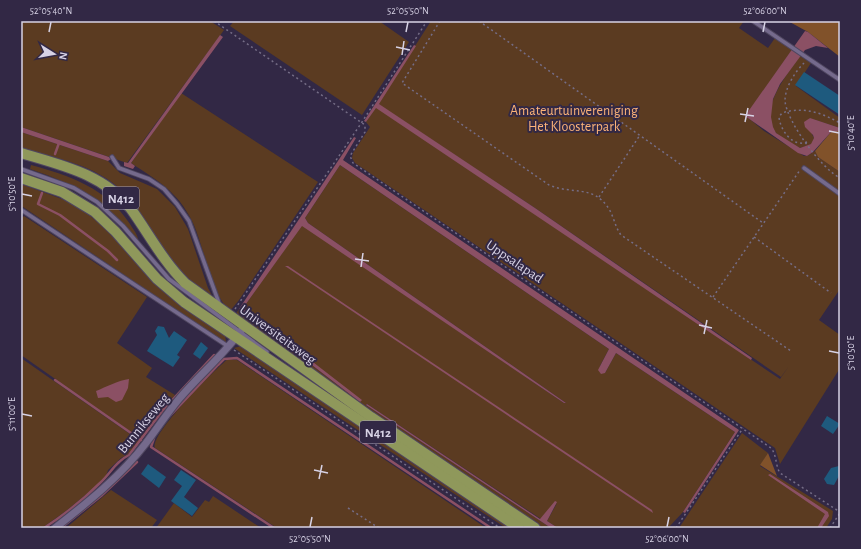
<svg xmlns="http://www.w3.org/2000/svg" width="861" height="549" viewBox="0 0 861 549" font-family="'Alegreya Sans',sans-serif">
<style>
.green{fill:#5b3b21}
.forest{fill:#81522a}
.water{fill:#8b5064}
.lines{fill:none;stroke-linecap:round;stroke-linejoin:round}
.stream{stroke:#8b5064;stroke-width:2.5}
.building{fill:#1e5a7e}
.lane-casing{stroke:#4f465f;stroke-width:5.5}
.street-casing{stroke:#4f465f;stroke-width:9}
.primary-casing{stroke:#4f465f;stroke-width:12}
.path{stroke:#756d86;stroke-width:1.5;stroke-dasharray:2 3;stroke-linecap:butt}
.lane{stroke:#756a8c;stroke-width:3.5}
.street{stroke:#756a8c;stroke-width:7}
.primary{stroke:#8f985b;stroke-width:10}
.ticks{fill:none;stroke:#d7d2e5;stroke-width:1.5}
.labels{text-anchor:middle;stroke-width:4;stroke-linejoin:round;paint-order:stroke}
.shield{fill:#322845;stroke:#a69fb5;stroke-width:1}
.shield-label{font-size:13px;font-weight:bold;fill:#d7d2e5}
.park-label{font-size:14px;fill:#fcb378;stroke:#322845}
.street-label{font-size:14px;fill:#d7d2e5;stroke:#322845}
.neatline{fill:none;stroke:#d7d2e5;stroke-width:1.5}
.ticks-label{font-size:10px;text-anchor:middle;fill:#d7d2e5}
</style>
<rect width="100%" height="100%" fill="#322845"/>
<g class="green">
<path d="M21,21H210L224,30L127,163L21,127Z"/>
<path d="M234,21H379L409,42L362,115L230,26Z"/>
<path d="M431,21H744L739,28L768,48L775,38L792,50L746,116L764,131L804,156H807L815,151L818,157L840,172V289L819,320L840,335V368L780,464L775,448L355,163L352,158L353,153L370,127L366,122L376,107L780,379L789,366L781,377L535,208L378,104Z"/>
<path d="M800,56L811,63L796,86L840,118V128L809,118L811,132L814,138L812,144L800,148C792,145 782,139 776,133C756,112 788,73 800,56Z"/>
<path d="M181,93L318,182L239,300L230,311C213,298 203,243 192,221C178,192 157,180 131,163Z"/>
<path d="M21,132L108,161L120,173L157,189L175,207L188,229L208,288L216,303C202,293 186,281 175,267C156,243 144,214 123,192C97,165 55,158 21,148Z"/>
<path d="M31,165C71,176 106,188 130,224C133,229 138,235 138,240C104,201 80,186 30,169Z"/>
<path d="M340,165L609,349L600,366L605,373L616,353L735,432L683,512L668,528H558L547,521L557,503L541,519L367,404L366,405L551,528H538L235,315L239,309L360,402L243,308L302,225L564,403H566L308,223L305,218Z"/>
<path d="M21,184L62,199L79,207L102,225L139,264L225,333L226,343L23,207L21,210Z"/>
<path d="M24,216L147,297L117,343L152,368L146,377L175,395L141,439L21,355V219Z"/>
<path d="M241,346L506,524V528L234,348Z"/>
<path d="M21,358L140,441L127,455L121,458L108,470L106,476L101,482L66,511L42,528H21Z"/>
<path d="M228,359L237,360L486,528H277L155,448C148,436 215,369 228,359Z"/>
<path d="M742,433L768,453L760,466L833,511L832,519L826,528H679Z"/>
<path d="M111,490L157,520L151,528H66Z"/>
<path d="M213,496L261,528H156L174,503L192,517L205,500L209,502Z"/>
</g>
<g class="forest">
<path d="M788,21H840V57L808,32Z"/>
<path d="M836,131H840V172L818,157L815,151L831,132Z"/>
<path d="M768,453L777,476L760,465Z"/>
</g>
<g class="water">
<path d="M805,31L808,32L828,48L816,46L805,50L780,84L773,99L771,117L773,127L776,133L800,148L811,144L814,138L813,135L805,127L804,122L810,118L840,128V131L831,132L813,152L807,156L798,153L745,116Z"/>
<path d="M220,35L223,37L131,163L135,166L133,169L124,166V162L128,163Z"/>
<path d="M414,45L416,46L379,104L535,208L752,358L751,360L376,108L366,122L364,121Z"/>
<path d="M21,127L109,157L111,159L108,161L21,132Z"/>
<path d="M354,137L356,138L343,160L739,430L685,513L683,512L735,432L616,353L605,373L601,374L598,370L609,349L340,165L305,218L308,223L566,403H564L302,226L243,308L362,400L360,402L239,309Z"/>
<path d="M285,266H288L652,510L653,513Z"/>
<path d="M129,379L128,388L122,400L116,402L108,397L98,398L96,391C106,387 119,380 129,379Z"/>
<path d="M367,404L540,519L555,501L557,502L547,521L558,528H551L366,405Z"/>
<path d="M770,474L828,512L829,516L821,528H817L825,514L768,475Z"/>
</g>
<g class="lines">
<g class="stream">
<path d="M55,154L59,143"/>
<path d="M42,193L38,204L60,215L108,251L117,260"/>
<path d="M55,380L141,440"/>
<path d="M168,418L218,365L224,359L237,358L491,528"/>
<path d="M154,438L151,447L274,528"/>
<path d="M44,528C64,515 83,500 100,483C111,473 115,462 129,455L163,410L214,355"/>
<path d="M61,528L101,496L137,462"/>
</g>
</g>
<g class="building">
<path d="M804,72L840,96V115L795,85Z"/>
<path d="M158,326L164,327L169,338L174,331L187,340L177,355L180,357L173,367L147,351L157,335L155,331Z"/>
<path d="M201,342L208,348L200,359L193,354Z"/>
<path d="M827,416L840,424L833,434L821,426Z"/>
<path d="M148,464L166,477L159,488L141,474Z"/>
<path d="M839,466L840,474L834,485L827,484L824,479L831,468Z"/>
<path d="M181,470L196,480L184,497L198,508L192,516L171,501L182,486L174,480Z"/>
</g>
<g class="lines">
<g class="lane-casing">
<g id="lane">
<path d="M753,21L840,80"/>
<path d="M112,157L119,168L149,179L164,189L177,204L189,221L219,303"/>
<path d="M804,168L840,194"/>
<path d="M21,169L74,188L97,202L123,226L169,279L267,352"/>
<path d="M23,211L229,347"/>
</g>
</g>
<g class="street-casing">
<path id="street" d="M55,528C87,503 121,476 146,443C157,429 167,413 179,399C200,374 225,354 244,327"/>
</g>
<g class="primary-casing">
<g id="primary">
<path d="M21,153C61,165 104,174 131,209C149,234 163,261 185,283L371,417L535,528"/>
<path d="M21,178L62,192L95,212L115,231L157,279L184,302L519,528"/>
</g>
</g>
<g class="path">
<path d="M214,21L365,125V132L350,156L353,163L771,448C777,455 775,465 780,473L840,512"/>
<path d="M440,21L402,83L549,185C572,195 593,184 609,209C614,217 615,227 621,235L791,351"/>
<path d="M479,21L763,223"/>
<path d="M804,63C795,72 785,87 785,101C787,122 821,168 840,178"/>
<path d="M807,142C792,148 780,129 779,117L782,113C803,106 822,113 840,123"/>
<path d="M599,197L640,135"/>
<path d="M754,237L831,293"/>
<path d="M713,297L800,170"/>
<path d="M235,309L362,122L427,21"/>
<path d="M234,350L500,528"/>
<path d="M348,508L379,528"/>
<path d="M676,528L743,428"/>
<path d="M830,528L840,513"/>
</g>
<use href="#lane" class="lane"/>
<use href="#street" class="street"/>
<use href="#primary" class="primary"/>
</g>
<path class="ticks" d="M49,32L51,22M406,32L408,22M763,32L765,22M396,47L410,50M402,55L404,41M740,114L754,116M745,122L748,108M829,131L839,133M22,194L32,196M355,259L369,261M361,267L363,253M699,325L712,328M704,334L707,320M829,351L839,353M22,414L32,416M314,470L328,473M319,479L322,465M310,527L312,517M667,527L669,517"/>
<g class="labels">
<g class="shield">
<rect x="103" y="187" width="36" height="22" rx="3"/>
<rect x="360" y="421" width="36" height="22" rx="3"/>
</g>
<g class="shield-label">
<text x="121" y="203">N412</text>
<text x="378" y="437">N412</text>
</g>
<g class="park-label">
<text x="574" y="115">Amateurtuinvereniging<tspan x="574" dy="16">Het Kloosterpark</tspan></text>
</g>
<g class="street-label">
<text transform="translate(515 261) rotate(34)" y="5">Uppsalapad</text>
<text transform="translate(278 334) rotate(36)" y="5">Universiteitsweg</text>
<text transform="translate(143 423) rotate(-51)" y="5">Bunnikseweg</text>
</g>
</g>
<rect width="861" height="549" fill="none" stroke="#322845" stroke-width="44"/>
<g transform="translate(54 54) rotate(101)" stroke="#322845" stroke-width="3" paint-order="stroke">
<path d="M0-3L7 15L0 10L-7 15Z" fill="#d7d2e5"/>
<text y="-6" font-size="11" font-weight="bold" text-anchor="middle" fill="#d7d2e5">N</text>
</g>
<rect x="22" y="22" width="817" height="505" class="neatline"/>
<g class="ticks-label">
<text x="51" y="14">52°05'40"N</text>
<text x="408" y="14">52°05'50"N</text>
<text x="765" y="14">52°06'00"N</text>
<text transform="translate(850 133) rotate(-90)" y="4">5°10'40"E</text>
<text transform="translate(11 194) rotate(-90)" y="4">5°10'50"E</text>
<text transform="translate(850 353) rotate(-90)" y="4">5°10'50"E</text>
<text transform="translate(11 414) rotate(-90)" y="4">5°11'00"E</text>
<text x="310" y="542">52°05'50"N</text>
<text x="667" y="542">52°06'00"N</text>
</g>
</svg>
